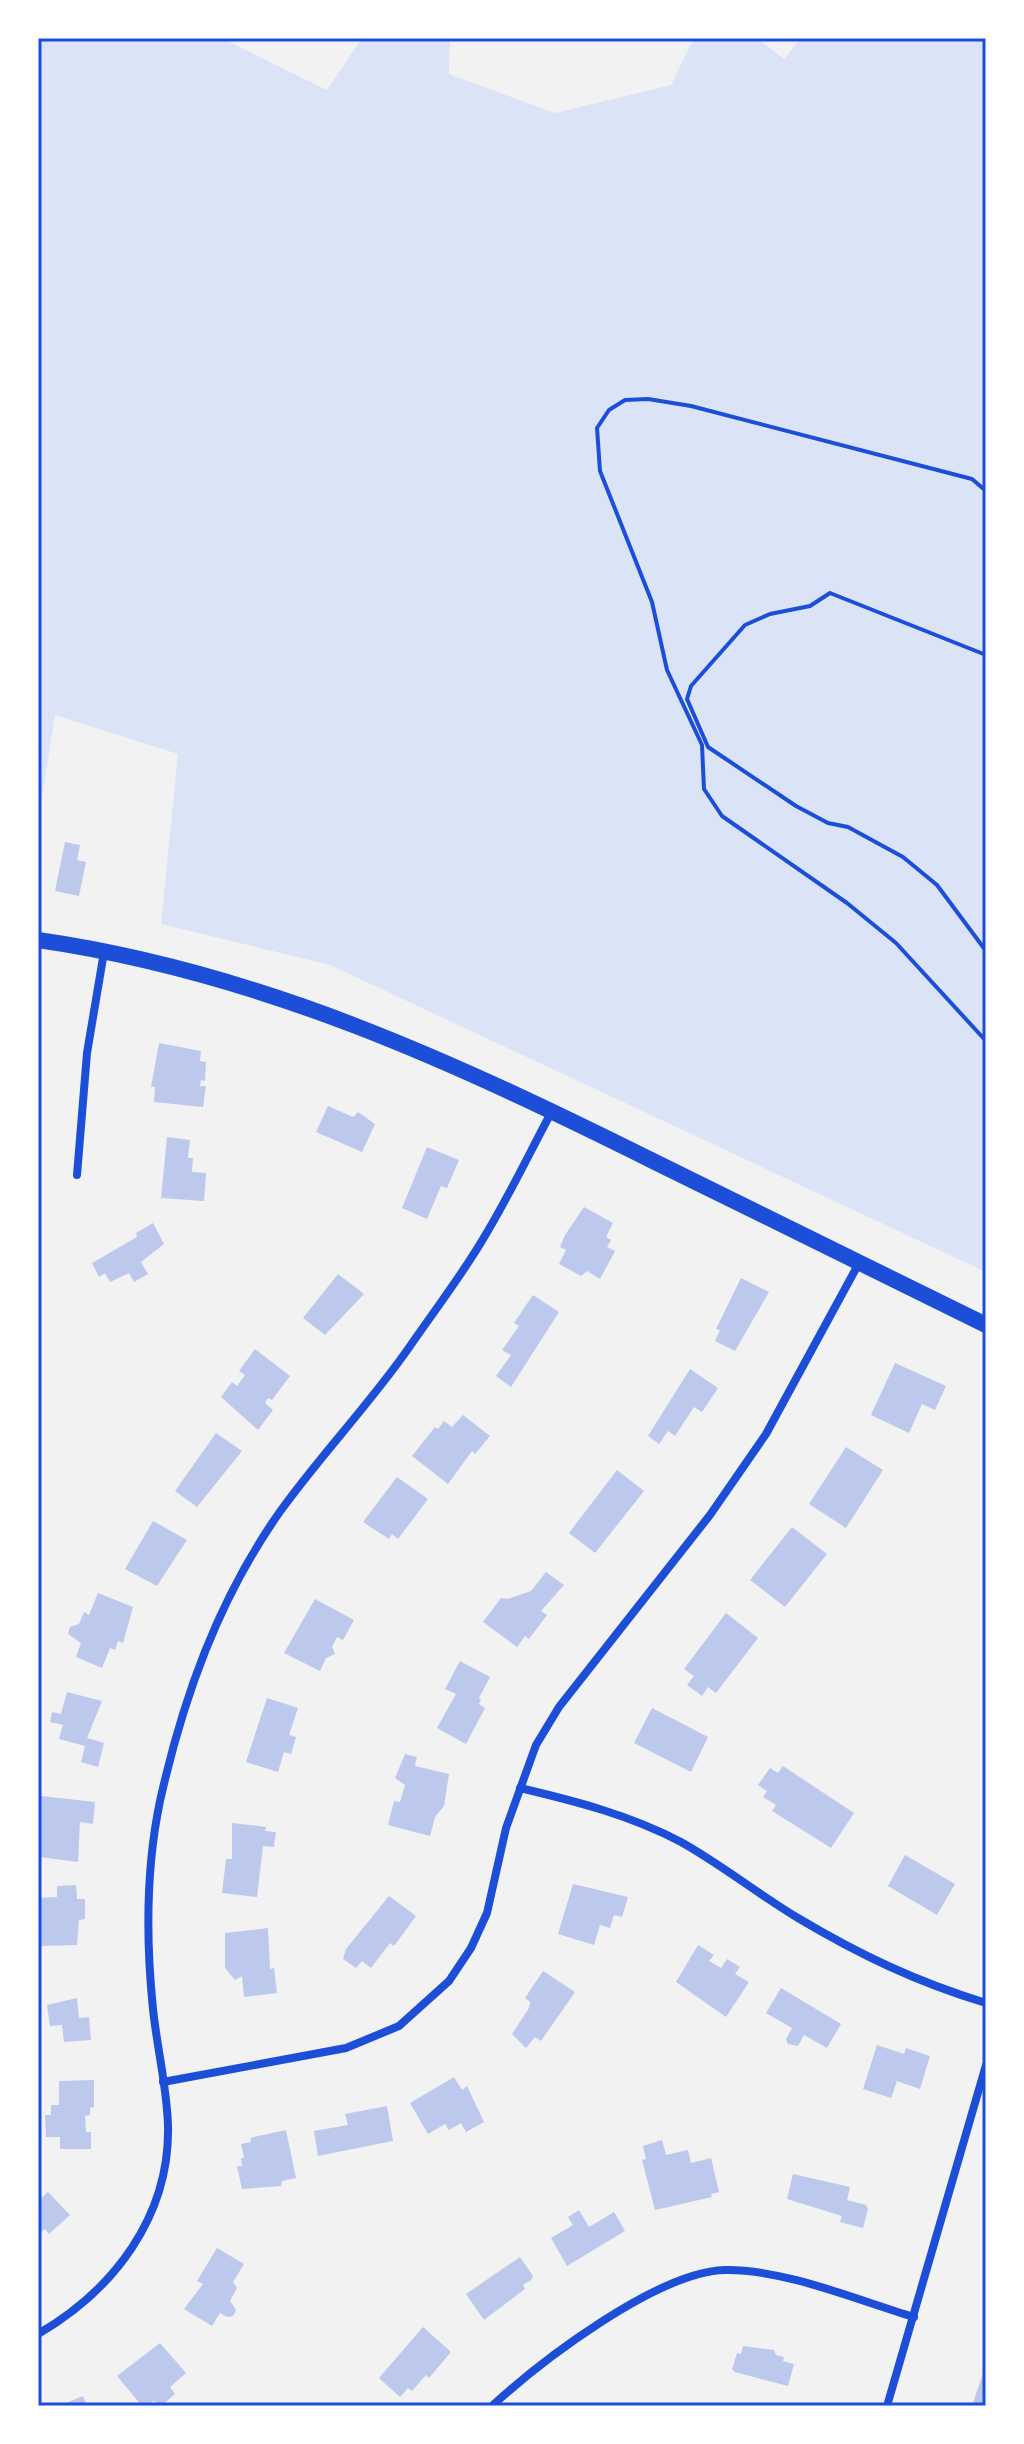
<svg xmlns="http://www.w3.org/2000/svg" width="1024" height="2444" viewBox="0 0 1024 2444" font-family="Cabin,sans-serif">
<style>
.green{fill:#dbe4f7}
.building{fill:#bdc9ec}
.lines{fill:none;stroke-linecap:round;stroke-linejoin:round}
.path{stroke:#1d4ed8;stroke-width:4}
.minor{stroke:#1d4ed8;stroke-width:8}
.secondary{stroke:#1d4ed8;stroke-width:16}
.neatline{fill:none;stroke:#1d4ed8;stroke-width:3}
</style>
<rect width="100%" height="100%" fill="#f2f2f2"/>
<path class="green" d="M38,38H221L327,90L362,38H450L449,74L555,113L671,85L694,38H757L784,59L801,38H986V1272L330,965L161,924L178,754L55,715L38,822Z"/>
<g class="building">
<path d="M65,842L80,845L77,860L86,862L79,896L55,891Z"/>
<path d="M159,1043L201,1051L200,1061L206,1062L205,1081L201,1080L200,1086H206L203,1107L154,1102L155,1087H151Z"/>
<path d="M328,1106L353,1117L358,1112L375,1124L362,1152L316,1132Z"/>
<path d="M167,1137L190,1140L188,1158H193L192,1172L206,1173L204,1201L161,1198Z"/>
<path d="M427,1147L459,1160L447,1188L441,1186L427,1219L402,1208Z"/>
<path d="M584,1207L613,1223L606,1237L611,1240L607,1247L615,1251L600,1279L587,1271L581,1276L559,1264L566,1250L560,1247L565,1235Z"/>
<path d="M153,1223L164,1244L141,1262L148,1274L134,1282L129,1273L110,1282L105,1273L99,1277L92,1263L137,1237L136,1233Z"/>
<path d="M338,1274L364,1294L325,1335L303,1318Z"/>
<path d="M741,1278L769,1292L735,1351L715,1341L720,1330L716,1329Z"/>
<path d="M533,1295L559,1312L511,1387L496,1376L511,1355L502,1350L519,1326L514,1323Z"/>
<path d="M255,1349L290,1376L272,1400L268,1398L265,1403L273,1410L258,1430L221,1397L232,1382L237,1386L245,1375L239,1371Z"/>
<path d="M895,1363L946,1386L935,1410L922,1404L909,1433L871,1415Z"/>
<path d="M690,1369L718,1388L702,1412L694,1407L675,1436L668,1431L659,1444L648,1436Z"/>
<path d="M463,1415L490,1436L475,1454L472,1451L448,1484L412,1456L435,1427L438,1429L444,1421L452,1427Z"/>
<path d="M216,1433L242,1451L197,1507L175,1491Z"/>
<path d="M846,1447L883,1470L846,1528L809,1504Z"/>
<path d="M617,1470L644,1491L595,1553L569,1533Z"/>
<path d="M397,1477L428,1499L398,1539L392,1534L389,1539L363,1522Z"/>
<path d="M153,1521L187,1540L157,1586L125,1569Z"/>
<path d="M792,1527L827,1554L785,1607L750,1580Z"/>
<path d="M546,1572L564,1585L541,1611L547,1615L529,1639L525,1636L517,1647L483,1622L501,1598L508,1599L531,1591Z"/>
<path d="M98,1593L133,1607L123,1643L118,1641L115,1650L110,1648L102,1668L76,1657L81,1643L68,1634L70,1627L79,1624L84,1612L89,1615Z"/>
<path d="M315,1599L354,1620L343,1640L337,1637L332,1647L335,1654L326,1658L320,1671L284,1653Z"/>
<path d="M726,1613L758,1638L716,1693L708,1687L702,1696L687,1685L694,1676L684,1669Z"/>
<path d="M460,1661L490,1677L479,1698L481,1700L479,1704L485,1708L466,1744L437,1728L456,1694L445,1689Z"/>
<path d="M67,1692L102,1701L87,1738L104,1743L98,1767L81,1762L85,1746L59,1739L63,1725L50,1722L52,1712L61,1714Z"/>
<path d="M267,1698L298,1708L289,1735L296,1737L291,1754L284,1752L278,1772L246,1762Z"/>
<path d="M652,1708L708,1737L691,1772L634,1743Z"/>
<path d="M405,1754L417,1757L415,1766L449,1774L444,1806L435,1817L430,1836L388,1825L394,1801L400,1802L405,1785L395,1778Z"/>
<path d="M783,1766L854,1813L831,1848L772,1811L776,1805L763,1797L767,1791L758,1785L770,1768L778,1773Z"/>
<path d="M41,1796L95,1802L93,1824L80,1822L78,1862L40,1857Z"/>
<path d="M232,1823L266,1827L265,1831L276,1832L274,1847L263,1846L257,1897L222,1893L226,1859H232Z"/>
<path d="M905,1855L955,1884L937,1915L888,1886Z"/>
<path d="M573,1884L628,1897L622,1917L614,1915L610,1928L600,1925L594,1945L558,1934Z"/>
<path d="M76,1885L77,1899H85V1919L79,1920L77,1945L38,1946V1898L57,1897V1886Z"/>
<path d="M389,1896L416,1916L394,1946L390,1943L371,1968L362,1961L356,1968L343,1959L346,1949Z"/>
<path d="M268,1928L270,1969L274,1968L277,1993L244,1997L242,1976L235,1980L225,1968V1933Z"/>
<path d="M698,1945L714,1955L709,1961L721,1968L727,1959L740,1967L735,1974L749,1982L726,2017L676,1982Z"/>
<path d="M543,1971L575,1992L541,2041L535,2037L526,2048L512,2034L529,2008L530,2002L525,1998Z"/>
<path d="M781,1988L841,2024L827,2048L804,2035L798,2046L788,2044L786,2039L792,2028L766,2013Z"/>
<path d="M77,1998L79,2018L89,2017L91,2040L64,2042L62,2025L50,2026L47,2005Z"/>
<path d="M877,2045L904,2054L906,2048L930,2056L920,2089L897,2081L891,2098L863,2089Z"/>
<path d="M454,2077L462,2090L467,2086L484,2122L466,2132L461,2123L449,2130L445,2124L428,2134L410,2103Z"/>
<path d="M94,2080V2107L90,2108V2115L85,2116L86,2132H91V2149H60V2137H46L45,2115H51V2105H59V2081Z"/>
<path d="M387,2106L393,2141L318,2156L314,2131L348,2125L345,2114Z"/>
<path d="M286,2130L296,2178L282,2181L281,2186L242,2189L237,2166H242L241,2158H244L241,2144L251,2142L250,2138Z"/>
<path d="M662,2140L666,2155L688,2150L691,2163L711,2158L719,2192L711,2194L712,2197L655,2210L642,2160L646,2159L643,2146Z"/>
<path d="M793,2174L850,2187L847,2200L866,2205L868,2209L863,2228L840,2222L842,2216L787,2199Z"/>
<path d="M48,2192L70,2215L49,2234L45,2229L38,2235V2201Z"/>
<path d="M579,2210L589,2227L614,2212L625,2231L567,2266L551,2238L573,2225L568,2217Z"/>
<path d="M217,2248L244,2264L233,2282L237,2288L230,2301L236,2310L233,2316L227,2317L220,2313L212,2326L184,2309L203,2284L197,2281Z"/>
<path d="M520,2257L533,2276L531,2280L523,2285L525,2289L484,2320L466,2294Z"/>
<path d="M423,2327L451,2352L429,2378L426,2375L412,2391L408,2388L400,2397L379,2378Z"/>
<path d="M160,2343L186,2373L170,2387L175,2394L161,2406L154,2401L142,2406L117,2376Z"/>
<path d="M743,2346L774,2350L776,2355L784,2357L783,2361L794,2364L788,2386L735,2372L732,2369L737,2353L741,2354Z"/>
<path d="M986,2364V2406H982L973,2403Z"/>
<path d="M83,2396L87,2406H58Z"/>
</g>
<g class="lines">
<g class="path">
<path d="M986,491L972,479L691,406L648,399L625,400L609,410L597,428L600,471L652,602L667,670L702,745L704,789L722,816L847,903L896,943L986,1041"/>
<path d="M986,655L830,593L810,606L770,614L745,625L691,686L687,699L708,747L796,806L828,823L848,827L903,857L937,885L986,951"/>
</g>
<g class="minor">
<path d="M77,1175L87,1053L104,952"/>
<path d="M520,1788C575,1801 630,1815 681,1842C722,1865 758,1894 798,1918C860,1955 917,1982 986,2003"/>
<path d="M163,2082L346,2048L399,2026L449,1981L471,1948L487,1913L506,1828L536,1745L559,1707L710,1515L766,1434L859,1263"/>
<path d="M38,2334C114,2290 170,2216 168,2126C167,2087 157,2048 153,2009C146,1941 146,1868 160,1801C183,1698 218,1600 279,1513C319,1457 368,1406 408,1349C434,1311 463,1274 486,1234C510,1194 530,1152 552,1111"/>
<path d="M492,2406C541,2361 657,2272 725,2270C784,2269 857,2300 914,2317"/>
<path d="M887,2406L986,2065"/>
</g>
<path class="secondary" d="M38,940C261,972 456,1063 655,1162C766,1216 876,1271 986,1325"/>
</g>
<rect width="1024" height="2444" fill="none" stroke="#ffffff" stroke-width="80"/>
<rect x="40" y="40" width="944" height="2364" class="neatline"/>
</svg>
